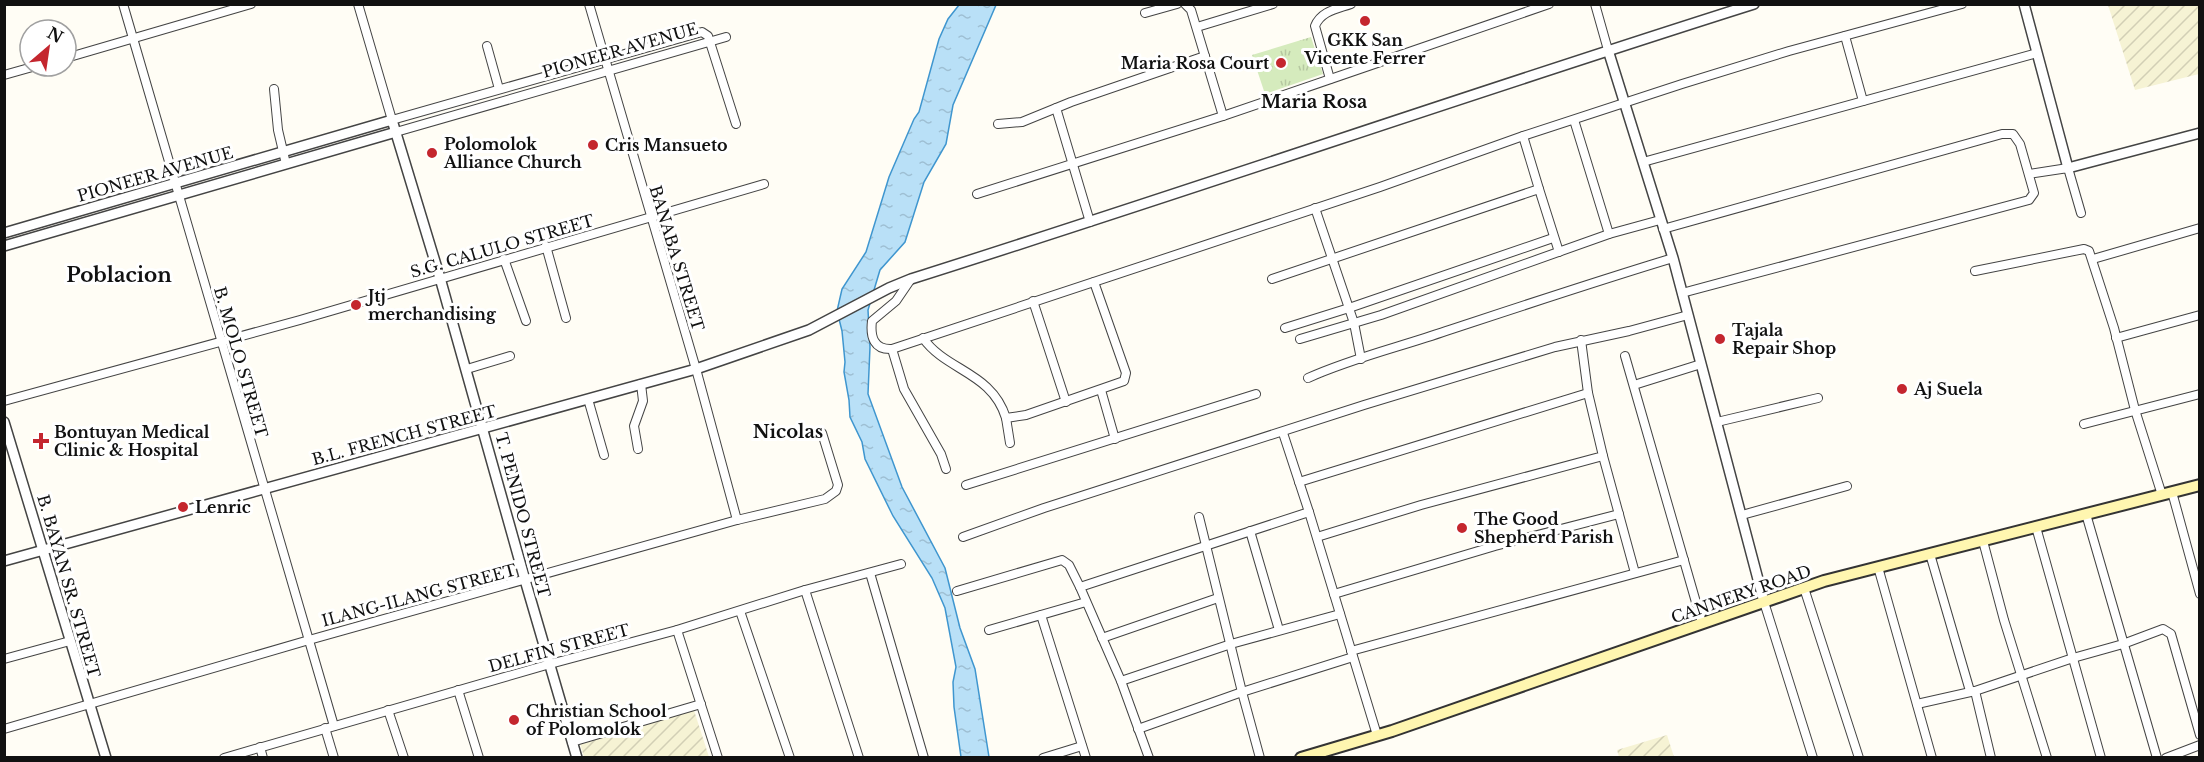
<svg xmlns="http://www.w3.org/2000/svg" width="2204" height="762" viewBox="0 0 2204 762" font-family="'Libre Baskerville',serif">
<style>
.farmland{fill:url(#farmland-furrows)}
.grass{fill:url(#grass-tufts)}
.water{fill:url(#water-ripples);stroke:#3f96cf;stroke-width:1.5}
.lines{fill:none;stroke-linecap:round;stroke-linejoin:round}
.minor-casing{stroke:#444;stroke-width:10}
.tertiary-casing{stroke:#444;stroke-width:12}
.secondary-casing{stroke:#333;stroke-width:14}
.minor{stroke:#fff;stroke-width:8}
.tertiary{stroke:#fff;stroke-width:9}
.secondary{stroke:#fff6b0;stroke-width:10}
.poi-dot{fill:#c4262e;stroke:#fff;stroke-width:2}
.labels{text-anchor:middle;stroke-width:6;stroke-linejoin:round;paint-order:stroke}
.poi-label{font-size:16px;font-weight:bold;fill:#111;stroke:#fff;text-anchor:start}
.street-label{font-size:16px;fill:#111;stroke:#fff}
.neighbourhood-label{font-size:18px;font-weight:bold;fill:#111;stroke:#fff}
.quarter-label{font-size:20px;font-weight:bold;fill:#111;stroke:#fff}
</style>
<defs>
<pattern id="farmland-furrows" width="10" height="10" patternUnits="userSpaceOnUse" patternTransform="scale(1.5)"><rect width="10" height="10" fill="#f6f3d4"/><path d="M-1 1l2-2M0 10L10 0M9 11l2-2" fill="none" stroke="#d2cfb5"/></pattern>
<pattern id="grass-tufts" width="24" height="20" patternUnits="userSpaceOnUse" patternTransform="scale(1.5)"><rect width="24" height="20" fill="#d5ebbd"/><path d="M3 7l-1-3M5 7V3M7 7l1-3M15 17l-1-3M17 17v-4M19 17l1-3" fill="none" stroke="#b6c8a1"/></pattern>
<pattern id="water-ripples" width="26" height="14" patternUnits="userSpaceOnUse" patternTransform="scale(1.5)"><rect width="26" height="14" fill="#b9e0f7"/><path d="M2 4q2-2 4 0t4 0M15 11q2-2 4 0t4 0" fill="none" stroke="#9ebfd3"/></pattern>
</defs>
<rect width="100%" height="100%" fill="#fffdf5"/>
<g class="farmland">
<path d="M2108,5H2199V74L2135,90Z"/>
<path d="M692,704L709,757H584L579,740Z"/>
<path d="M1667,735L1674,757H1619L1617,750Z"/>
</g>
<path class="grass" d="M1311,37L1323,74L1265,94L1252,55Z"/>
<path class="water" d="M959,5H996L953,105L946,144L924,182L905,242L880,270L868,310L870,347L868,394L902,487L945,568L960,628L975,669L989,757H961L954,707L953,682L956,667L945,608L932,578L893,516L865,459L862,442L850,417L849,400L844,372L845,362L842,331L837,311L842,289L866,252L889,177L914,119L919,112L939,39L948,19Z"/>
<g class="lines">
<g class="minor-casing">
<g id="minor">
<path d="M123,4L334,726"/>
<path d="M358,4L392,120L702,32L708,36L736,124"/>
<path d="M589,4L696,369L737,520"/>
<path d="M1185,4L1191,10L1223,116"/>
<path d="M1595,4L1608,50"/>
<path d="M1145,13L1177,4"/>
<path d="M1197,27L1273,4"/>
<path d="M1845,36L1863,101"/>
<path d="M487,46L499,89"/>
<path d="M66,58L251,4"/>
<path d="M4,75L36,66"/>
<path d="M1330,79L1315,26C1321,11 1337,9 1351,4"/>
<path d="M274,89L278,130L286,164"/>
<path d="M1056,108L1090,222"/>
<path d="M1574,120L1609,234"/>
<path d="M998,124L1022,122L1071,102L1205,56"/>
<path d="M396,132L726,37"/>
<path d="M1643,162L2037,53"/>
<path d="M2029,174L2068,168L2081,213"/>
<path d="M1539,189L1559,252"/>
<path d="M977,194L1223,116L1549,4"/>
<path d="M1315,208L1354,323L1361,359"/>
<path d="M1663,229L2002,134H2013L2020,144L2034,193L2029,200L1682,293"/>
<path d="M546,246L566,318"/>
<path d="M504,259L526,321"/>
<path d="M2093,259L2200,228"/>
<path d="M1975,271L2084,249L2089,251L2114,328L2135,410L2162,495"/>
<path d="M911,279L896,301L872,321C870,337 874,350 892,349L1380,187L1523,136L1682,84L1789,51L1962,4"/>
<path d="M1272,279L1539,189L1523,136"/>
<path d="M1033,301L1066,402"/>
<path d="M1285,328L1349,308L1553,238"/>
<path d="M923,338C946,371 992,372 1006,418L1026,415L1124,381L1126,373L1094,282"/>
<path d="M2116,338L2200,315"/>
<path d="M1300,339L1381,315L1609,234L1660,220"/>
<path d="M892,349L904,389L941,454L946,469"/>
<path d="M1625,356L1702,623"/>
<path d="M467,369L510,356"/>
<path d="M1308,378C1352,358 1400,347 1446,331C1522,306 1597,281 1673,258"/>
<path d="M1634,385L1701,364"/>
<path d="M1101,390L1115,439"/>
<path d="M588,399L604,455"/>
<path d="M4,401L300,320L764,184"/>
<path d="M1006,418L1010,443"/>
<path d="M1717,422L1818,398"/>
<path d="M2084,424L2200,394"/>
<path d="M1283,433L1309,512L1377,735"/>
<path d="M638,449L634,426L643,401L641,384"/>
<path d="M1603,456L1635,573"/>
<path d="M1299,482L1588,393"/>
<path d="M966,485L1256,394"/>
<path d="M2172,492L2200,594"/>
<path d="M2086,514L2157,758"/>
<path d="M1742,515L1847,486"/>
<path d="M1199,517L1242,692L1260,758"/>
<path d="M2036,527L2101,758"/>
<path d="M1250,531L1279,630"/>
<path d="M963,537L1044,508L1364,405L1555,347L1629,331L1688,315"/>
<path d="M1317,537L1421,505L1603,456L1588,393L1581,340"/>
<path d="M1983,541L2004,620L2047,758"/>
<path d="M1930,554L1970,691"/>
<path d="M1878,567L1932,758"/>
<path d="M870,573L924,758"/>
<path d="M1804,588L1859,758"/>
<path d="M805,590L859,758"/>
<path d="M957,591L1062,560L1069,565L1080,587"/>
<path d="M1334,594L1495,546L1619,514"/>
<path d="M1764,602L1813,758"/>
<path d="M740,611L790,758"/>
<path d="M1041,615L1086,758"/>
<path d="M677,630L718,758"/>
<path d="M989,630L1086,602"/>
<path d="M1102,638L1218,598"/>
<path d="M1351,651L1684,560"/>
<path d="M4,659L70,641"/>
<path d="M1121,681L1231,644L1340,614"/>
<path d="M458,690L479,758"/>
<path d="M1975,691L1991,758"/>
<path d="M1917,704L1975,691L2073,658L2123,644L2163,629L2171,634L2200,735"/>
<path d="M388,710L404,758"/>
<path d="M325,728L334,758"/>
<path d="M4,729L309,640L737,520L825,499L836,491L838,485L822,433"/>
<path d="M1138,729L1242,692L1353,657"/>
<path d="M572,742L701,704"/>
<path d="M260,747L263,758"/>
<path d="M224,758L550,664L677,630L805,590L901,564"/>
<path d="M1043,758L1082,746"/>
<path d="M1149,758L1121,681L1080,587L1309,512"/>
<path d="M2166,758L2200,745"/>
</g>
</g>
<g class="tertiary-casing">
<g id="tertiary">
<path d="M2024,4L2068,168L2200,133"/>
<path d="M1608,50L1673,258L1764,602"/>
<path d="M4,233L392,120L440,278L525,580L577,758"/>
<path d="M4,246L396,132"/>
<path d="M4,422L106,758"/>
<path d="M4,561L696,369L809,330L889,288L911,279C1193,190 1472,93 1754,4"/>
</g>
</g>
<g class="secondary-casing">
<path id="secondary" d="M1301,758L1392,731L1824,581L2200,485"/>
</g>
<use href="#minor" class="minor"/>
<use href="#tertiary" class="tertiary"/>
<use href="#secondary" class="secondary"/>
</g>
<g class="poi-dot">
<circle cx="1365" cy="21" r="6"/>
<circle cx="1281" cy="63" r="6"/>
<circle cx="593" cy="145" r="6"/>
<circle cx="432" cy="153" r="6"/>
<circle cx="356" cy="305" r="6"/>
<circle cx="1720" cy="339" r="6"/>
<circle cx="1902" cy="389" r="6"/>
<path d="M38 432h6v6h6v6h-6v6h-6v-6h-6v-6h6z"/>
<circle cx="183" cy="507" r="6"/>
<circle cx="1462" cy="528" r="6"/>
<circle cx="514" cy="720" r="6"/>
</g>
<g class="labels">
<g class="poi-label">
<text x="1365" y="46" text-anchor="middle">GKK San<tspan x="1365" dy="18">Vicente Ferrer</tspan></text>
<text x="1269" y="69" text-anchor="end">Maria Rosa Court</text>
<text x="444" y="150">Polomolok<tspan x="444" dy="18">Alliance Church</tspan></text>
<text x="605" y="151">Cris Mansueto</text>
<text x="368" y="302">Jtj<tspan x="368" dy="18">merchandising</tspan></text>
<text x="1732" y="336">Tajala<tspan x="1732" dy="18">Repair Shop</tspan></text>
<text x="1914" y="395">Aj Suela</text>
<text x="54" y="438">Bontuyan Medical<tspan x="54" dy="18">Clinic &amp; Hospital</tspan></text>
<text x="195" y="513">Lenric</text>
<text x="1474" y="525">The Good<tspan x="1474" dy="18">Shepherd Parish</tspan></text>
<text x="526" y="717">Christian School<tspan x="526" dy="18">of Polomolok</tspan></text>
</g>
<g class="street-label">
<text transform="translate(620 50) rotate(-16)" y="6">PIONEER AVENUE</text>
<text transform="translate(155 174) rotate(-16)" y="6">PIONEER AVENUE</text>
<text transform="translate(502 246) rotate(-16)" y="6">S.G. CALULO STREET</text>
<text transform="translate(677 258) rotate(73)" y="6">BANABA STREET</text>
<text transform="translate(241 362) rotate(74)" y="6">B. MOLO STREET</text>
<text transform="translate(404 435) rotate(-15)" y="6">B.L. FRENCH STREET</text>
<text transform="translate(523 515) rotate(75)" y="6">T. PENIDO STREET</text>
<text transform="translate(69 586) rotate(74)" y="6">B. BAYAN SR. STREET</text>
<text transform="translate(1741 594) rotate(-19)" y="6">CANNERY ROAD</text>
<text transform="translate(419 595) rotate(-15)" y="6">ILANG-ILANG STREET</text>
<text transform="translate(559 648) rotate(-15)" y="6">DELFIN STREET</text>
</g>
<g class="neighbourhood-label">
<text x="1314" y="108">Maria Rosa</text>
<text x="788" y="438">Nicolas</text>
</g>
<g class="quarter-label">
<text x="119" y="282">Poblacion</text>
</g>
</g>
<rect width="2204" height="762" fill="none" stroke="#111111" stroke-width="12"/>
<g transform="translate(48 48) rotate(29)"><circle r="28" fill="#ffffff" stroke="#a0a0a0" stroke-width="1.5"/>
<path d="M0-4.5L10 22L0 15L-10 22Z" fill="#c4262e"/>
<text y="-9" font-size="16" font-weight="bold" text-anchor="middle" fill="#111111">N</text>
</g>
</svg>
